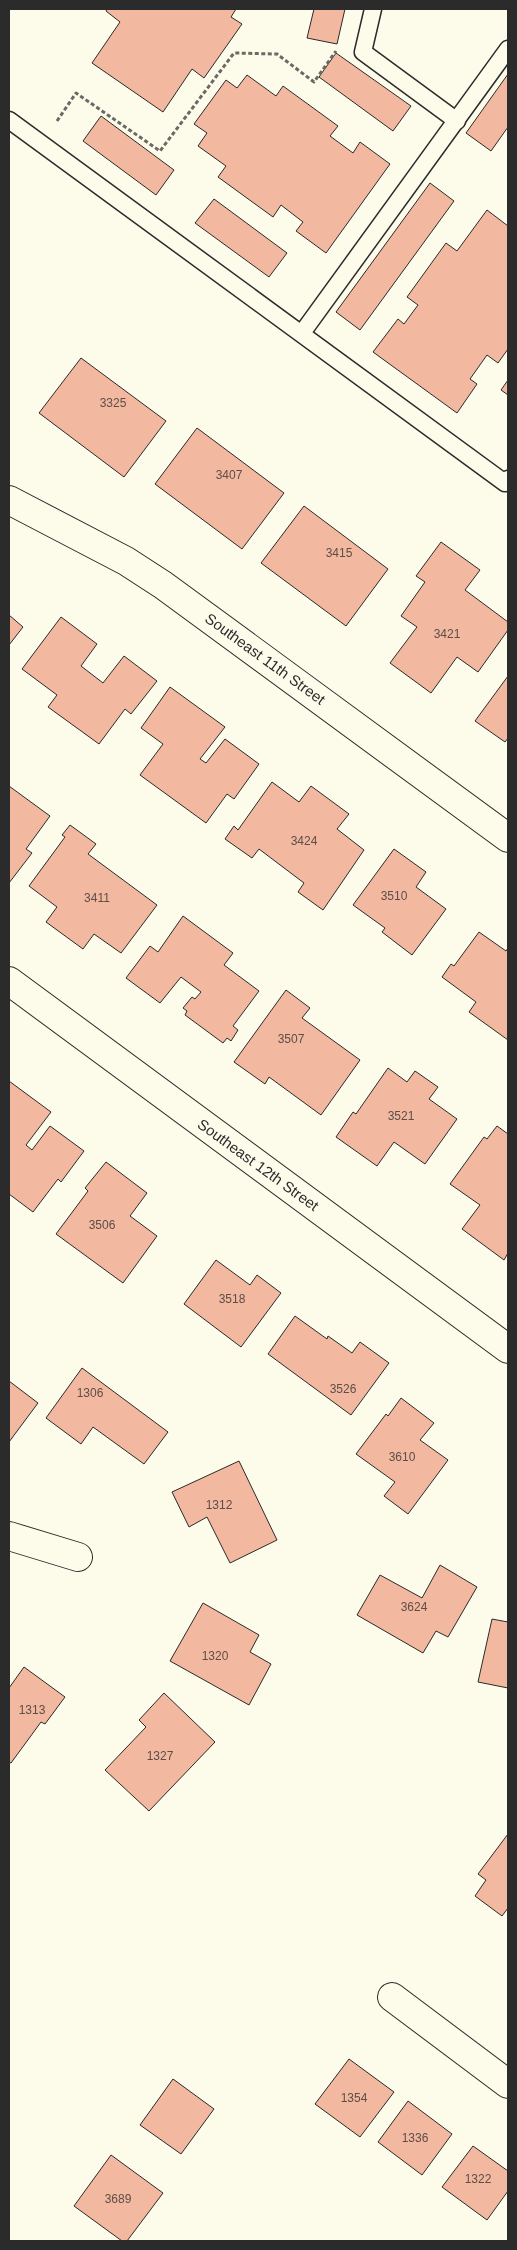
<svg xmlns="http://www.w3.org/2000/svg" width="517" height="2250" viewBox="0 0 517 2250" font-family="Arial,sans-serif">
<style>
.building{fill:#f2b8a0;stroke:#2b2b2b}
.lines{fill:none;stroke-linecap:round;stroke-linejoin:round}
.service-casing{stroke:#2b2b2b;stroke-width:19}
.minor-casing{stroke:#2b2b2b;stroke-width:30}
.path{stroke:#6a6964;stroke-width:3;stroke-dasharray:4 2.5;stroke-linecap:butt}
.service{stroke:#fdfbea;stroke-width:16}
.minor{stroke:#fdfbea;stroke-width:28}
.labels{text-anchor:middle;stroke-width:4;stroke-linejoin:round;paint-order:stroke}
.number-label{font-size:12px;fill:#5d4e48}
.street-label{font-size:15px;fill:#2b2b2b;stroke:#fdfbea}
</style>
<rect width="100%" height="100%" fill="#fdfbea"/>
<g class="building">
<path d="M107,9H236L231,17L242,24L204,78L192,69L163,112L92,63L120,22L106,11Z"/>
<path d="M314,9H345L337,44L307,38Z"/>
<path d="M336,53L411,106L393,131L319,77Z"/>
<path d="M508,74V127L491,151L466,133Z"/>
<path d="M247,75L276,96L283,86L338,126L330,136L353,153L360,142L390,164L326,253L296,231L303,222L281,205L273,217L218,177L226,166L198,146L207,133L194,124L226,80L237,88Z"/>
<path d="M101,116L174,170L156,195L83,141Z"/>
<path d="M430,183L454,201L360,330L336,312Z"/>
<path d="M214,199L287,253L269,277L195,223Z"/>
<path d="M487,210L508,226V349L498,363L487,355L470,379L477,384L457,413L373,352L398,319L404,324L418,305L407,297L446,243L457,251Z"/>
<path d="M81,358L166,421L124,477L39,413Z"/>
<path d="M508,380V395L501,390Z"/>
<path d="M197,428L284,493L242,549L155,484Z"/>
<path d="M304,506L388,569L346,626L261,563Z"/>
<path d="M441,542L480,570L465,590L508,622V630L478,672L457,657L431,693L390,663L417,627L401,616L425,582L416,576Z"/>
<path d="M9,615L23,627L9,645Z"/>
<path d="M61,617L97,644L81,666L103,683L124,656L157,681L131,714L125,709L99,744L48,707L57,695L22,669Z"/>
<path d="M508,676V738L505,742L475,721Z"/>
<path d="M170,687L225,727L200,759L206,763L225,739L259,764L234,799L227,794L206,823L140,775L163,744L141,728Z"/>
<path d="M272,782L299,802L311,786L349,814L337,829L364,850L323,910L298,892L304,883L259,849L252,858L225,839L234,826L238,830Z"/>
<path d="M9,786L50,816L26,849L32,853L9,883Z"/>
<path d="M70,825L96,844L88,854L157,905L121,953L94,934L83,949L46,922L57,907L29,886L65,837L62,835Z"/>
<path d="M394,849L426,872L416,887L446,909L412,955L382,932L385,928L353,905Z"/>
<path d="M183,916L233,953L224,965L259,991L233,1026L238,1030L231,1041L227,1038L223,1043L185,1015L187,1011L183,1008L192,997L195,999L201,992L181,977L160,1003L126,978L150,946L158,952Z"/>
<path d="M479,932L506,951L508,948V1040L469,1012L476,1002L442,977L451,964L454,966Z"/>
<path d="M286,990L310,1008L302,1018L360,1060L321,1115L269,1077L265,1084L234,1062Z"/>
<path d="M388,1068L407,1082L415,1071L438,1087L429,1099L457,1119L425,1164L394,1142L377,1166L336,1137L353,1112L356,1114Z"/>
<path d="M9,1081L51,1112L26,1145L32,1150L50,1126L84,1151L61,1182L58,1179L33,1212L9,1194Z"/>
<path d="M497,1126L508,1134V1253L504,1260L462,1229L480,1205L450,1184L484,1137L487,1139Z"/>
<path d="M106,1162L147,1193L130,1216L157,1236L123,1283L56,1234L88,1191L85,1188Z"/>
<path d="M216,1260L250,1285L257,1275L281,1293L241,1347L184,1304Z"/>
<path d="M295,1316L327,1339L328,1336L352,1353L360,1342L389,1363L351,1415L268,1354Z"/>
<path d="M82,1368L168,1432L144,1464L93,1427L81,1444L46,1418Z"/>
<path d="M9,1381L38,1403L9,1442Z"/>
<path d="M401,1398L434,1423L420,1440L448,1460L408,1514L384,1496L395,1482L356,1454L386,1414L388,1416Z"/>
<path d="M239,1461L277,1540L230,1563L207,1517L189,1527L172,1492Z"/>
<path d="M440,1565L477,1587L448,1637L436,1631L423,1653L357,1615L380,1575L422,1598Z"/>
<path d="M203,1603L259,1635L250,1652L271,1664L249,1705L170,1661Z"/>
<path d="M492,1619L508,1622V1688L478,1682Z"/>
<path d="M24,1667L65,1697L45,1724L41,1722L11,1763L9,1762V1688Z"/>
<path d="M164,1693L215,1742L149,1811L105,1770L146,1727L139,1720Z"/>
<path d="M508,1834V1908L502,1916L475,1896L486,1880L478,1874Z"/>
<path d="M349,2059L394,2092L360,2137L315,2104Z"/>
<path d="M173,2079L214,2109L181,2154L140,2125Z"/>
<path d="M408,2101L452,2134L422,2175L378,2142Z"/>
<path d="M473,2146L508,2171V2191L487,2220L442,2187Z"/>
<path d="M111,2155L163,2193L127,2241H122L74,2206Z"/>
</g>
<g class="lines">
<g class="service-casing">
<g id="service">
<path d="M373,9L363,52L457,121"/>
<path d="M9,120L505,483L508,479"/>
<path d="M302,333L508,49"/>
</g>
</g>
<g class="minor-casing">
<g id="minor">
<path d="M9,500L126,561L163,585L508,838"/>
<path d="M9,981L508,1349"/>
<path d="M9,1536L78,1557"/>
<path d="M392,1997L508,2084"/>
</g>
</g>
<path class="path" d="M57,121L76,93L160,151L234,53L277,54L314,82L336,51"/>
<use href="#service" class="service"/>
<use href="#minor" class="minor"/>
</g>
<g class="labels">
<g class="number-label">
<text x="113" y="407">3325</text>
<text x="229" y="479">3407</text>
<text x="339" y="557">3415</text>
<text x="447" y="638">3421</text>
<text x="304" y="845">3424</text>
<text x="394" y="900">3510</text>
<text x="97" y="902">3411</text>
<text x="291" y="1043">3507</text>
<text x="401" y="1120">3521</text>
<text x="102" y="1229">3506</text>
<text x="232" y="1303">3518</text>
<text x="343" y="1393">3526</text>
<text x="90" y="1397">1306</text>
<text x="402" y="1461">3610</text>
<text x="219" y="1509">1312</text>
<text x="414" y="1611">3624</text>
<text x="215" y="1660">1320</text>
<text x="32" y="1714">1313</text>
<text x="160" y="1760">1327</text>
<text x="354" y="2102">1354</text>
<text x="415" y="2142">1336</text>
<text x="478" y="2183">1322</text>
<text x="118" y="2203">3689</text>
</g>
<g class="street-label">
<text transform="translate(265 659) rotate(36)" y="5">Southeast 11th Street</text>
<text transform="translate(258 1165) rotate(36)" y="5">Southeast 12th Street</text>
</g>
</g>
<rect width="517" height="2250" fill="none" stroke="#2b2b2b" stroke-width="20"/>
</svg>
